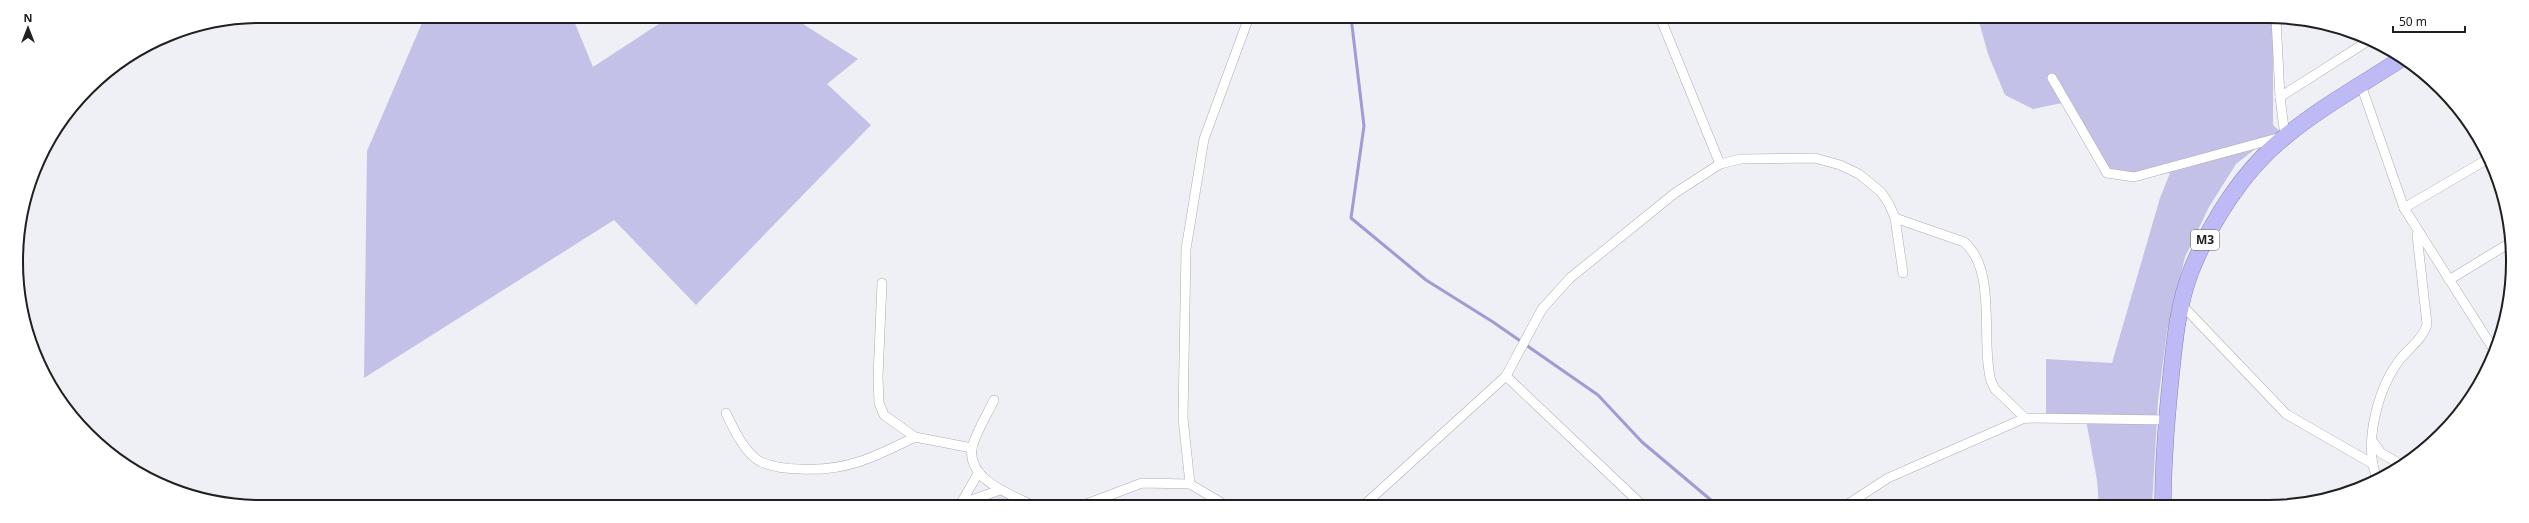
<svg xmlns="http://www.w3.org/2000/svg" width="2529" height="523" viewBox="0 0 2529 523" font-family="'Noto Sans',sans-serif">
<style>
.built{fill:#e1e1ef}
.green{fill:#c3c1e7}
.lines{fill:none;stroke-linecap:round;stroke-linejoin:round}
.stream{stroke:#9f9bd4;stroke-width:3}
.street-casing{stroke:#adadb3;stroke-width:10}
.highway-casing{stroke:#8784ac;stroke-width:17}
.street{stroke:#fff;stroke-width:9}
.highway{stroke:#bebaf6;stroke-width:16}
.labels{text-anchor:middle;stroke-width:3.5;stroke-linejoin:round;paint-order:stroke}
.shield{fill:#fff;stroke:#636364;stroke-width:1}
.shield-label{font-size:12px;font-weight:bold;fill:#202022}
.rim{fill:none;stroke:#202022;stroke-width:2}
</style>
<rect width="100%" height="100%" fill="#efeff6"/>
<path class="built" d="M1000,490L1034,506L957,505Z"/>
<g class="green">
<path d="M425,16H572L593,67L671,16L792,17L858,59L827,84L871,125L696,305L614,220L364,378L367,151Z"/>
<path d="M1978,18H2273V125L2285,136H2272L2236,164L2209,207L2185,257L2167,331L2158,401L2152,506H2099L2097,480L2086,420L2046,419V359L2112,363L2160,198L2170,173L2134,177L2107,173L2067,102L2033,109L2005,95L1988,54Z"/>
</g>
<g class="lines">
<path class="stream" d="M1351,17L1364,126L1351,218L1426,280L1493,322L1598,395L1642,442L1718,506"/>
<g class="street-casing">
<g id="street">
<path d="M1660,17L1720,164"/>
<path d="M2052,78L2107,173L2134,177L2285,136L2280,97L2276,18"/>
<path d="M2361,85L2404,208L2494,350"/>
<path d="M2280,97L2368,41"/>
<path d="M2404,208L2486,160"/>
<path d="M1895,218L1964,242C1998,271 1980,341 1991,381L1995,389L2025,418"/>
<path d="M2449,280L2508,244"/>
<path d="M882,283L878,377L879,403L884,415L915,437L972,448"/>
<path d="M2181,304L2286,414L2373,464"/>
<path d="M1506,376L1643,506"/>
<path d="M994,400C988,413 975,434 972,448C967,480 1012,495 1034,506"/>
<path d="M726,413C733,428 745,454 761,462C773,467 787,469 800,469C845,472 875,457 915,437"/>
<path d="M2373,442L2381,453L2400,464"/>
<path d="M2378,481C2362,445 2378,387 2401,358C2410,348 2424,337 2427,324L2417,235"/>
<path d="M1190,484L1183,418L1186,249L1204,139L1249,17"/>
<path d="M961,503L979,472"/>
<path d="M957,505L1000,490"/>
<path d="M1081,506L1142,483L1190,484L1227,506"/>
<path d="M1363,506L1506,376L1542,309L1570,278L1675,193L1720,164L1741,159L1815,158L1840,165L1859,174L1881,192L1889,204L1895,218L1903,273"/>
<path d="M1845,506L1888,478L2025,418L2167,420"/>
</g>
</g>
<g class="highway-casing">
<path id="highway" d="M2163,506C2163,466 2166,426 2170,386C2174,347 2177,307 2191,271C2211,221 2244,169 2286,136C2321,107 2363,84 2401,59"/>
</g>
<use href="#street" class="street"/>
<use href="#highway" class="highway"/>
</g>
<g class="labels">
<rect class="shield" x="2191" y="230" width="28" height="20" rx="3"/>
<g class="shield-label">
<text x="2205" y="244">M3</text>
</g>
</g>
<path d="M0 0H2529V523H0ZM261 23H2268A238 238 0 0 1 2506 261V262A238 238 0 0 1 2268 500H261A238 238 0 0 1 23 262V261A238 238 0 0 1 261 23Z" fill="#fff" fill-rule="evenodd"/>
<path class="rim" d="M261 23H2268A238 238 0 0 1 2506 261V262A238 238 0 0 1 2268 500H261A238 238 0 0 1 23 262V261A238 238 0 0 1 261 23Z"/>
<g transform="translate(28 28)" stroke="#ffffff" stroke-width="3" paint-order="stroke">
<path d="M0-3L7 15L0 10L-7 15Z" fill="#202022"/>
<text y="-6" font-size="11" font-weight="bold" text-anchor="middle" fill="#202022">N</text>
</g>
<path d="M2393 26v6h72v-6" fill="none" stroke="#202022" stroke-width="2"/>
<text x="2399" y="26" font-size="12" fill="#202022" stroke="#ffffff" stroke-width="3" paint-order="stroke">50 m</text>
</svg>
